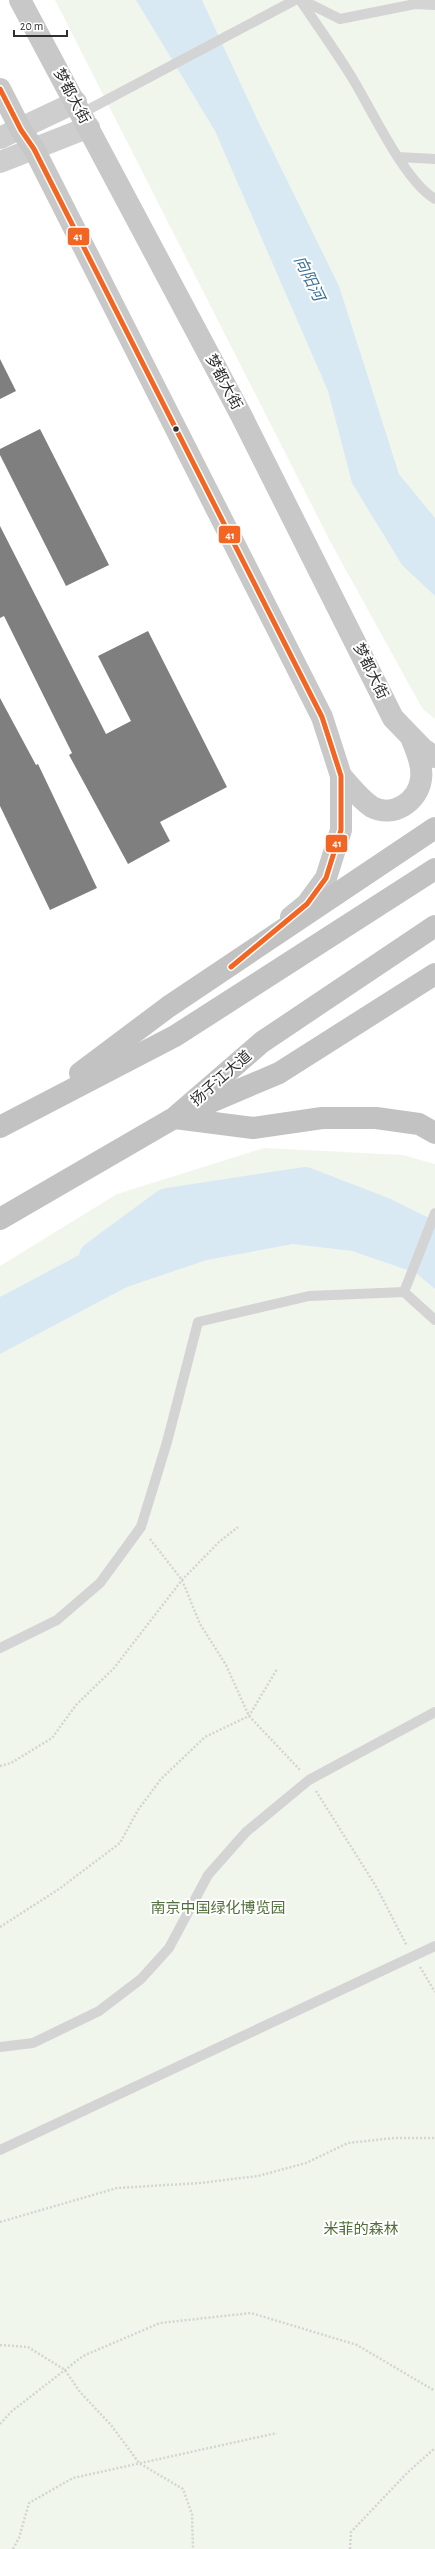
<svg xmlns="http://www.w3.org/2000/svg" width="435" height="2549" viewBox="0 0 435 2549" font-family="'Alegreya Sans','Noto Sans SC',sans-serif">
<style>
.green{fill:#f1f6ed}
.water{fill:#d9e9f3}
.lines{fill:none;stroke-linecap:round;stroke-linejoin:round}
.river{stroke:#d9e9f3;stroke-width:32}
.building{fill:#7f7f7f}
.path{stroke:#d4d4d4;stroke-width:2.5;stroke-dasharray:2 2;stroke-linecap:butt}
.lane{stroke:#d4d4d4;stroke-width:10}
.secondary{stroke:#cecece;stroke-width:22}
.primary{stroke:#c8c8c8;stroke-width:22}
.highway{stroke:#c2c2c2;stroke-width:22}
.bus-1-casing{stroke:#fff;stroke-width:8}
.bus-1{stroke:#f26522;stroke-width:5}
.bus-dot{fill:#303030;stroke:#fff;stroke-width:1.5}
.labels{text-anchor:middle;stroke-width:4;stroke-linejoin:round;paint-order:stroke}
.street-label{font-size:15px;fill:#303030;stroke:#fff}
.park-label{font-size:15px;fill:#526f3b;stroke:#fff}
.water-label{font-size:16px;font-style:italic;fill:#397097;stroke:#fff}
.line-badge{stroke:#fff;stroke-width:1.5}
.badge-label{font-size:11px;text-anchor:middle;font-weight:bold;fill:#fff}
</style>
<rect width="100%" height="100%" fill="#fff"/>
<g class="green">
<path d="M55,0H435V719L422,708L330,541Z"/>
<path d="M264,1148L403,1155L435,1164V2549H0V1266L117,1194Z"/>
</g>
<g class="water">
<path d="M136,0H202L258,121L339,286L399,474L435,518V596L402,565L352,483L328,391L215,131Z"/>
<path d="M305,1189L371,1197L435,1220V1289L416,1273L352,1251L293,1244L207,1260L127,1287L0,1354V1297L113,1237L201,1208Z"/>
</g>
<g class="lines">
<path class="river" d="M95,1257L167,1204L305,1183L385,1214L435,1239"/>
</g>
<g class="building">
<path d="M0,359L16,391L0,399Z"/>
<path d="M40,429L109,565L66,586L0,455V449Z"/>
<path d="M0,526L106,734L131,721L98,656L148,631L227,787L160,822L170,841L128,864L69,755L72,753L4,616L0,618Z"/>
<path d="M0,698L36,765L38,764L97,888L50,910L0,806Z"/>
</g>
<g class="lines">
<g class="path">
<path d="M150,1539L182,1580L200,1624L226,1665L249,1716L300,1770"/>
<path d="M0,1766L11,1763L52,1738L76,1705L114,1668L182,1580L219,1542L238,1527"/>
<path d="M316,1791L377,1888L407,1946"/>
<path d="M0,1927L59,1889L120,1843L138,1810L161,1779L205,1737L249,1716L277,1669"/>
<path d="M420,1967L435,1992"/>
<path d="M0,2222L117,2188L200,2183L258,2176L306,2163L348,2143L394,2138H435"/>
<path d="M0,2345L28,2347L65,2370L80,2392L111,2425L139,2463L183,2489L192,2514L193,2549"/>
<path d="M0,2424L12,2411L83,2356L160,2323L251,2313L357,2345L435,2391"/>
<path d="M13,2549L19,2538L29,2503L73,2478L277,2433"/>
<path d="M350,2549L351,2532L407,2473L435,2448"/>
</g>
<g class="lane">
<path d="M300,0C317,25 335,50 351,76C371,108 404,181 435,199"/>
<path d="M302,0L340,19L415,4L435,5"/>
<path d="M82,113L295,0"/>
<path d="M398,157L435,159"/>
<path d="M404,1292L435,1213"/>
<path d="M0,1648L57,1620L100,1583L141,1527L167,1442L198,1322L309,1296L404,1292L435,1320"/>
<path d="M0,2047L33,2043L99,2011L141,1979L169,1948L208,1875L246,1832L309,1780L435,1712"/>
<path d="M0,2150L435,1946"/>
</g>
<g class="secondary">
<path d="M0,138L76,102"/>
<path d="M0,162L89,127"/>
</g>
<g class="primary">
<path d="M20,0L241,415L393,718L423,749L435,757"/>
<path d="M0,89L21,130L34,149L322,717L341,776V830L326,878L307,904L291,917"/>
<path d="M341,776C351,787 360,799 372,807C393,818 418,802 421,779C423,765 416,750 411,737"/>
</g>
<g class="highway">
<path d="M80,1073L168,1007L435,828"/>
<path d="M194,1109L279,1073L435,974"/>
<path d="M175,1118L253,1128L322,1118H376L419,1124L435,1133"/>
<path d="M0,1127L175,1036L435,869"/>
<path d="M0,1219L174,1118L262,1042L435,926"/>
</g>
<g class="bus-1-casing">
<path id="bus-1" d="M0,89L21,130L34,149L322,717L341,776V830L326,878L307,904L231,967"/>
</g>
<use href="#bus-1" class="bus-1"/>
</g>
<circle class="bus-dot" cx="176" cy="429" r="3.5"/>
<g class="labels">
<g class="street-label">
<text transform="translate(72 96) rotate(62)" y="5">梦都大街</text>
<text transform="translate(224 382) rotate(62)" y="5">梦都大街</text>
<text transform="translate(371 671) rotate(64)" y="5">梦都大街</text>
<text transform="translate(221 1078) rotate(-41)" y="5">扬子江大道</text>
</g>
<g class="park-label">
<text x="218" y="1913">南京中国绿化博览园</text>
<text x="361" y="2234">米菲的森林</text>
</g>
<g class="water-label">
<text transform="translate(310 278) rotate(64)" y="6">向阳河</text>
</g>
</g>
<g class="line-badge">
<rect x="67" y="227" width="23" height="19" rx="4" fill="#f26522"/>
<rect x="218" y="525" width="23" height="19" rx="4" fill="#f26522"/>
<rect x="325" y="834" width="23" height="19" rx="4" fill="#f26522"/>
</g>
<g class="badge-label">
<text x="78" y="240">41</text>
<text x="230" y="539">41</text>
<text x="337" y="847">41</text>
</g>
<path d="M14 30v6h53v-6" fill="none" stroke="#303030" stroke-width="2"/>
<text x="20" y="30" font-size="12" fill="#303030" stroke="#ffffff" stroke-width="3" paint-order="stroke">20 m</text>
</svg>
